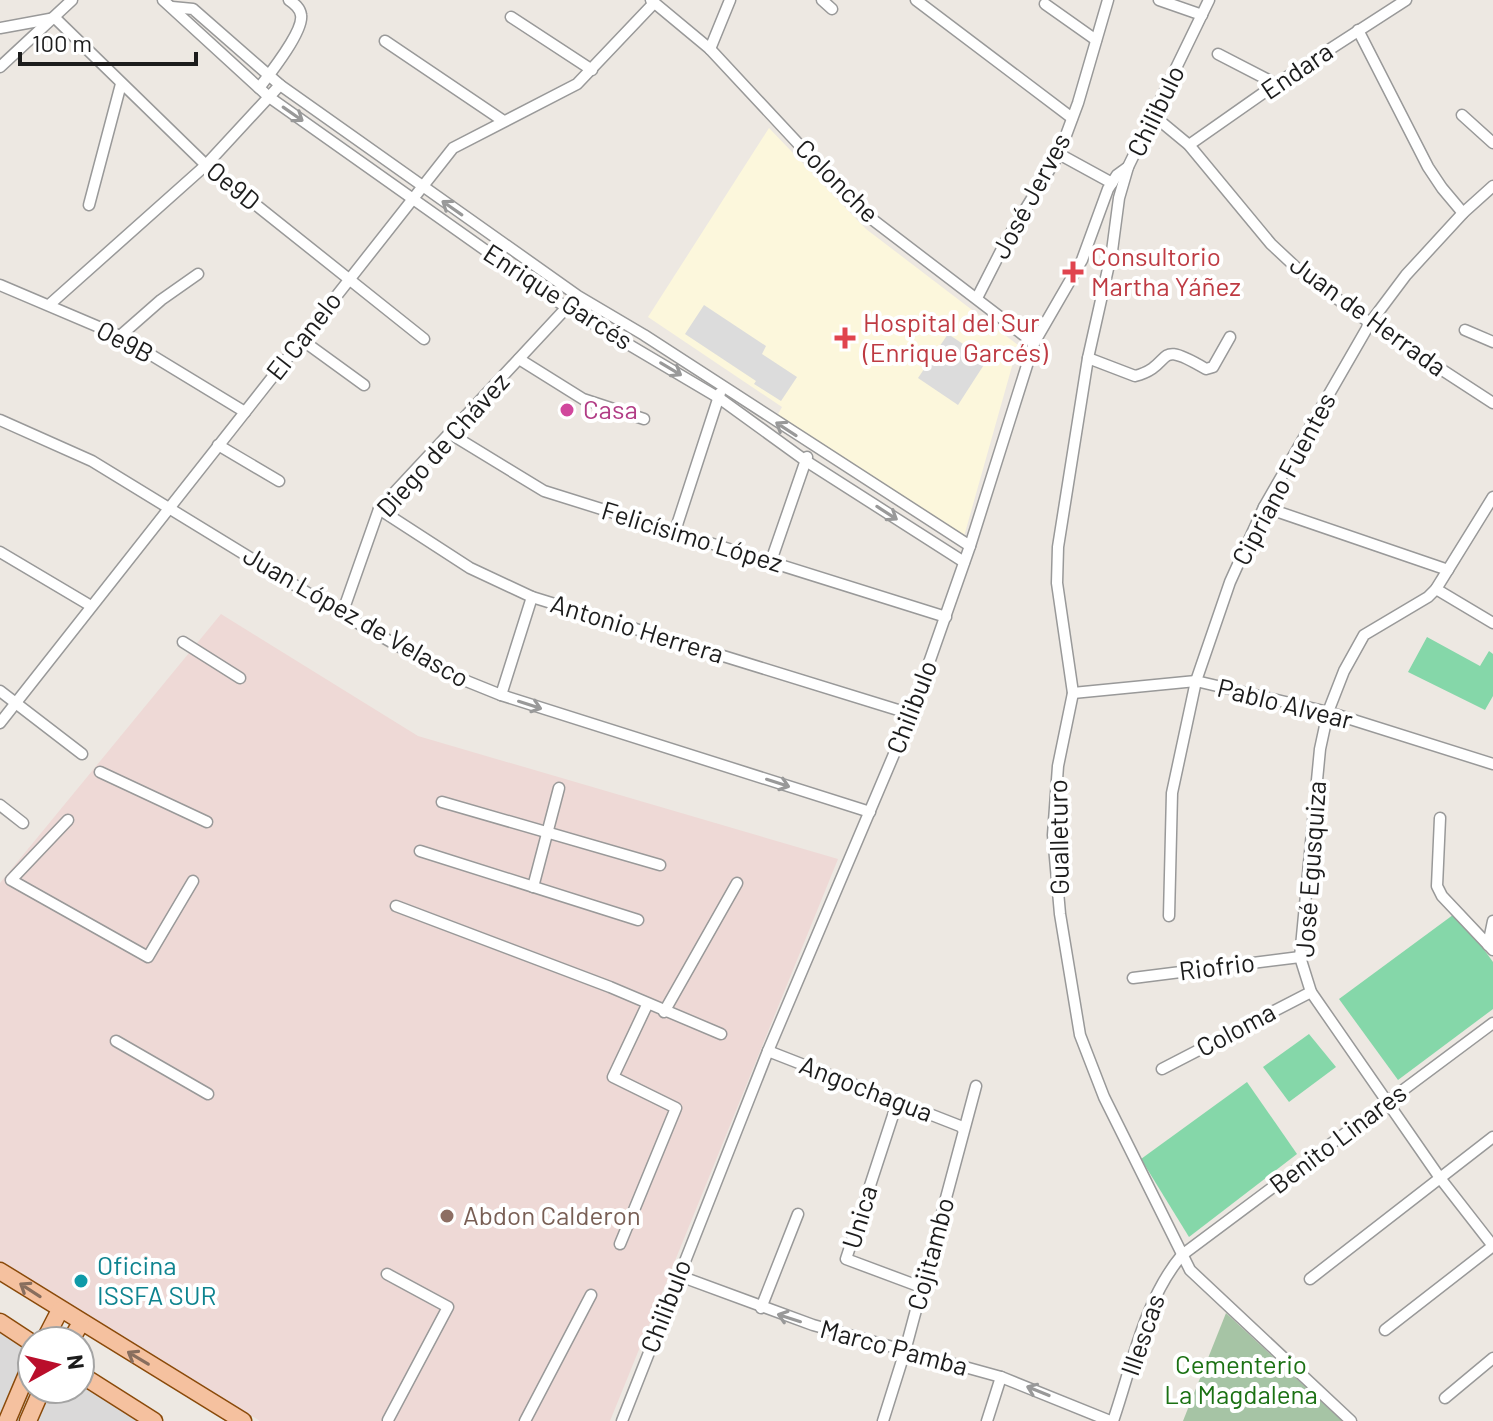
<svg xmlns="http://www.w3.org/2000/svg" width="1493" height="1421" viewBox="0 0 1493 1421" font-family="Barlow,sans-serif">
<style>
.residential{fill:#dad9d9}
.education{fill:#fcf7dc}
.military{fill:#eed9d6}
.cemetery{fill:#a6c4a5}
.pitch{fill:#85d7a9}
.parking{fill:#dcdcdc}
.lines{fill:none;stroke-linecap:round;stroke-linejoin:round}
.street-casing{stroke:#999;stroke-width:13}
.primary-casing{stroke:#8a4a0a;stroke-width:19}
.street{stroke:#fff;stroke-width:10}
.primary{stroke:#f5c19f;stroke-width:16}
.oneway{stroke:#999}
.oneway2{stroke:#886e5e}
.health-dot{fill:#e0444e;stroke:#fff;stroke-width:3}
.hotel-dot{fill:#d1479c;stroke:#fff;stroke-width:3}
.education-dot{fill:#8d6e63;stroke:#fff;stroke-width:3}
.culture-dot{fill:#0f9aa8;stroke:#fff;stroke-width:3}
.labels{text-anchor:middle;stroke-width:8;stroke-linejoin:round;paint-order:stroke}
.street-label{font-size:26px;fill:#1c1c1c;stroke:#fff}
.health-label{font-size:26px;fill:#be3a42;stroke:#fff;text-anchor:start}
.hotel-label{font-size:26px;fill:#b23c85;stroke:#fff;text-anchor:start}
.education-label{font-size:26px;fill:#785e54;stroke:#fff;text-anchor:start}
.culture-label{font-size:26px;fill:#0d838f;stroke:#fff;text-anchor:start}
.park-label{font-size:26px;fill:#1b7113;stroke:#fff}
</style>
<rect width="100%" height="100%" fill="#ede8e2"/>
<path class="residential" d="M0,1332L32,1353V1389H80V1382L147,1421H0Z"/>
<path class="education" d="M769,128L866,229L1018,345L963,540L777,416L782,407L648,317Z"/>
<path class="military" d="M221,614L418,736L838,859L610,1421H260L0,1263V883Z"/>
<path class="cemetery" d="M1226,1313L1342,1421H1183Z"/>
<g class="pitch">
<path d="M1427,637L1480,666L1489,651L1493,654V696L1485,710L1408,672Z"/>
<path d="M1457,912L1493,962V1009L1398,1080L1339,999Z"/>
<path d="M1309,1034L1336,1067L1289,1102L1263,1067Z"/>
<path d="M1247,1082L1297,1154L1189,1237L1141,1159Z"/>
</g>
<g class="parking">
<path d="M704,305L766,346L762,354L797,377L781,401L754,384L756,381L685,334Z"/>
<path d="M948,334L987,360L958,405L918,378Z"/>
</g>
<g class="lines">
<g class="street-casing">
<g id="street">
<path d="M163,0L269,97L567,308L719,398L806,461L964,562"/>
<path d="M651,0L710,49L860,210L1034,343"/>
<path d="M822,0L832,9"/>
<path d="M916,0L1072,118"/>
<path d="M1159,0L1202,15"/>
<path d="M1045,4L1096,40"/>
<path d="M172,7L193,9L280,85L578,296L644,335L970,546"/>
<path d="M511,17L592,70"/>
<path d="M0,28L55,18L206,165L424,339"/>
<path d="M1358,30L1428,167L1442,188L1463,213"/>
<path d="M385,41L502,120"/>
<path d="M710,49L730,0"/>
<path d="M1218,54L1276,84"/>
<path d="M0,67L72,0"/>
<path d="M259,88C269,75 304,31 301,15C300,8 295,4 289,0"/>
<path d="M1462,115L1493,143"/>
<path d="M1154,116L1189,145L1271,244L1301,272L1370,323L1493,403"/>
<path d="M1189,145L1276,84L1406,0"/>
<path d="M1059,154L1112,183"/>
<path d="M1128,167L1119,198L1112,251L1088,358L1058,547L1057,583L1073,693L1058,766L1053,835L1060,914L1080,1035L1104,1097L1190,1270L1351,1421"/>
<path d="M89,205L121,84"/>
<path d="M0,285L120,336L245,412"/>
<path d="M977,298L1006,241L1059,154L1078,103L1108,0"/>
<path d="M49,305L206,165L280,85"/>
<path d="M1465,330L1493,342"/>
<path d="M120,336L161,300L198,274"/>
<path d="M302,340L364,385"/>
<path d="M1088,358L1135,376C1176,365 1152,337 1206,369L1213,367L1230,337"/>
<path d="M519,359L583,399L644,419"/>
<path d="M0,420L92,461L342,614L444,672L501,695L870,812"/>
<path d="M449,433L544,491L946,617"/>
<path d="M218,445L279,481"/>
<path d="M1493,497L1436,589L1428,597L1364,635L1344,671L1328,712L1320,749L1300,957L1311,992L1440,1178L1493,1246"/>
<path d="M1264,507L1448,570"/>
<path d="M379,509L470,568L532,597L911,714"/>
<path d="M675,531L720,393"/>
<path d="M0,552L91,606"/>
<path d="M771,561L807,457"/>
<path d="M1436,589L1493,623"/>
<path d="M342,614L379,509L569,305"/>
<path d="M183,642L240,678"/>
<path d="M0,691L82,754"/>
<path d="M1073,693L1196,681L1328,712L1493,764"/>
<path d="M501,695L532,597"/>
<path d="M0,723L453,148L577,84L654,3"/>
<path d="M100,772L207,822"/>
<path d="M442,802L660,865"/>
<path d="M0,805L23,823"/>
<path d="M1440,818L1437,886L1442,896L1493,950"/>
<path d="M68,820L11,880L148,957L193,881"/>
<path d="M420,851L638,920"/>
<path d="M533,887L559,788"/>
<path d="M396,906L610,987L721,1034"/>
<path d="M1169,916L1172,793L1196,681L1230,582L1264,507L1370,323L1406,275L1463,213L1493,186"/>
<path d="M1488,945L1493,921"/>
<path d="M1133,978L1300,957"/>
<path d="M664,1012L737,883"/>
<path d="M116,1041L208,1094"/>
<path d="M768,1051L960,1126L963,1129"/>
<path d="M1162,1069L1311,992"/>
<path d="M898,1100L846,1259L921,1287"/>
<path d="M620,1244L676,1108L613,1077L647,1005"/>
<path d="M387,1274L448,1307L388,1420"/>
<path d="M677,1275L813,1325L1001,1377L1110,1421"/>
<path d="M1310,1279L1493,1137"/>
<path d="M761,1308L798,1214"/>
<path d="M1385,1330L1493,1246"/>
<path d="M1445,1398L1493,1358"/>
<path d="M525,1421L591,1295"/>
<path d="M622,1421L768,1051L911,714L970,546L1034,343L1082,260L1108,189L1117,175L1128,167L1209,0"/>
<path d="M883,1421L905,1351L976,1086"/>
<path d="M987,1421L1001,1377"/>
<path d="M1113,1421C1132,1366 1144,1300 1182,1255L1493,1023"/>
</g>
</g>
<g class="primary-casing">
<g id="primary">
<path d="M0,1271L243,1421"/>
<path d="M0,1322L32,1343"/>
<path d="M44,1341L60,1310"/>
<path d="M70,1341L81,1323"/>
<path d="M80,1374L154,1421"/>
<path d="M7,1421L32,1362"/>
<path d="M28,1421L42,1389"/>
</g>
</g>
<use href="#street" class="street"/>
<use href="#primary" class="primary"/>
</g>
<defs><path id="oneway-shaft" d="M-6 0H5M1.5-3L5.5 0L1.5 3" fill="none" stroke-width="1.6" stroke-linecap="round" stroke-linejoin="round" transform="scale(2)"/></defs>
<g class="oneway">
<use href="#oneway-shaft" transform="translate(293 114) rotate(35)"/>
<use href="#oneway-shaft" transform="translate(452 208) rotate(-145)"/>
<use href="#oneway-shaft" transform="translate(671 369) rotate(31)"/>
<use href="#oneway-shaft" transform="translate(786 429) rotate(-147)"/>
<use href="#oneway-shaft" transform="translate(887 513) rotate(33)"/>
<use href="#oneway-shaft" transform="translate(530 705) rotate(18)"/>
<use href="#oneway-shaft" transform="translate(778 783) rotate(18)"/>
<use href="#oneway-shaft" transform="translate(789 1318) rotate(-162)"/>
<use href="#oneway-shaft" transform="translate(1038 1391) rotate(-158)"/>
</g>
<g class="oneway2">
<use href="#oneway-shaft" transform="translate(30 1290) rotate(-147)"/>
<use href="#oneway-shaft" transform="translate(138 1358) rotate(-149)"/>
</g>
<g class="health-dot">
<path d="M1069 260h8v8h8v8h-8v8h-8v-8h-8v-8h8z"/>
<path d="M841 326h8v8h8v8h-8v8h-8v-8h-8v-8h8z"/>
</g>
<circle class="hotel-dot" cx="567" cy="410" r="8"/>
<circle class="education-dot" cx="447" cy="1216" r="8"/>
<circle class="culture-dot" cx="81" cy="1281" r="8"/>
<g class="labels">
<g class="street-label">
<text transform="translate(1297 71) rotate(-34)" y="9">Endara</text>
<text transform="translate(1156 111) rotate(-64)" y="9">Chilibulo</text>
<text transform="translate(837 181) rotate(45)" y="9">Colonche</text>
<text transform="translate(233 186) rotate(39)" y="9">Oe9D</text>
<text transform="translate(1031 196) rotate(-62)" y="9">José Jerves</text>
<text transform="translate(558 297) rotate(33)" y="9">Enrique Garcés</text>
<text transform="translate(1368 316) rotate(36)" y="9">Juan de Herrada</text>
<text transform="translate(304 336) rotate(-52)" y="9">El Canelo</text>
<text transform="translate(125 342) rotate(28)" y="9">Oe9B</text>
<text transform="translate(443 445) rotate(-48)" y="9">Diego de Chávez</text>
<text transform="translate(1284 479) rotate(-62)" y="9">Cipriano Fuentes</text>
<text transform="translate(692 537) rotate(17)" y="9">Felicísimo López</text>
<text transform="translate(356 617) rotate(30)" y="9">Juan López de Velasco</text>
<text transform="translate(637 629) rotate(17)" y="9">Antonio Herrera</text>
<text transform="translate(1285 704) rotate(14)" y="9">Pablo Alvear</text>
<text transform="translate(912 707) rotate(-69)" y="9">Chilibulo</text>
<text transform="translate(1059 837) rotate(-91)" y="9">Gualleturo</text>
<text transform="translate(1311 869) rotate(-86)" y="9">José Egusquiza</text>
<text transform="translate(1217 967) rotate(-7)" y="9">Riofrio</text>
<text transform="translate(1236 1030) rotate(-28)" y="9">Coloma</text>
<text transform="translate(866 1089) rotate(21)" y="9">Angochagua</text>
<text transform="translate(1338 1139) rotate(-37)" y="9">Benito Linares</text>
<text transform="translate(860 1217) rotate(-73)" y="9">Unica</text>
<text transform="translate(931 1254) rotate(-75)" y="9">Cojitambo</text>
<text transform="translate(666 1306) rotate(-69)" y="9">Chilibulo</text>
<text transform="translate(1143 1335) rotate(-71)" y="9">Illescas</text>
<text transform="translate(894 1348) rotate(15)" y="9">Marco Pamba</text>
</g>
<g class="health-label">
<text x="1091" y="266">Consultorio<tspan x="1091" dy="30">Martha Yáñez</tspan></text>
<text x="863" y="332">Hospital del Sur<tspan x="863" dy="30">(Enrique Garcés)</tspan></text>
</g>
<g class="hotel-label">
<text x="583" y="419">Casa</text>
</g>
<g class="education-label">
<text x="463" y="1225">Abdon Calderon</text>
</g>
<g class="culture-label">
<text x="97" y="1275">Oficina<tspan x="97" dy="30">ISSFA SUR</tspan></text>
</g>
<g class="park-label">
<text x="1241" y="1374">Cementerio<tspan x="1241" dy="30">La Magdalena</tspan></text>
</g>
</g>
<g transform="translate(56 1365) rotate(82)"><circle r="38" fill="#ffffff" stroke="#a4a4a4" stroke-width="2"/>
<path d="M0-6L14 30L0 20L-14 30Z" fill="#ba0e2b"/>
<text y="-12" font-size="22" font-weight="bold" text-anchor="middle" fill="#1c1c1c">N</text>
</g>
<path d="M20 52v12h176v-12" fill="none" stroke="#1c1c1c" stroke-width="4"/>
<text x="32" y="52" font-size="24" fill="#1c1c1c" stroke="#ffffff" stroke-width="6" paint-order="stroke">100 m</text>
</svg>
